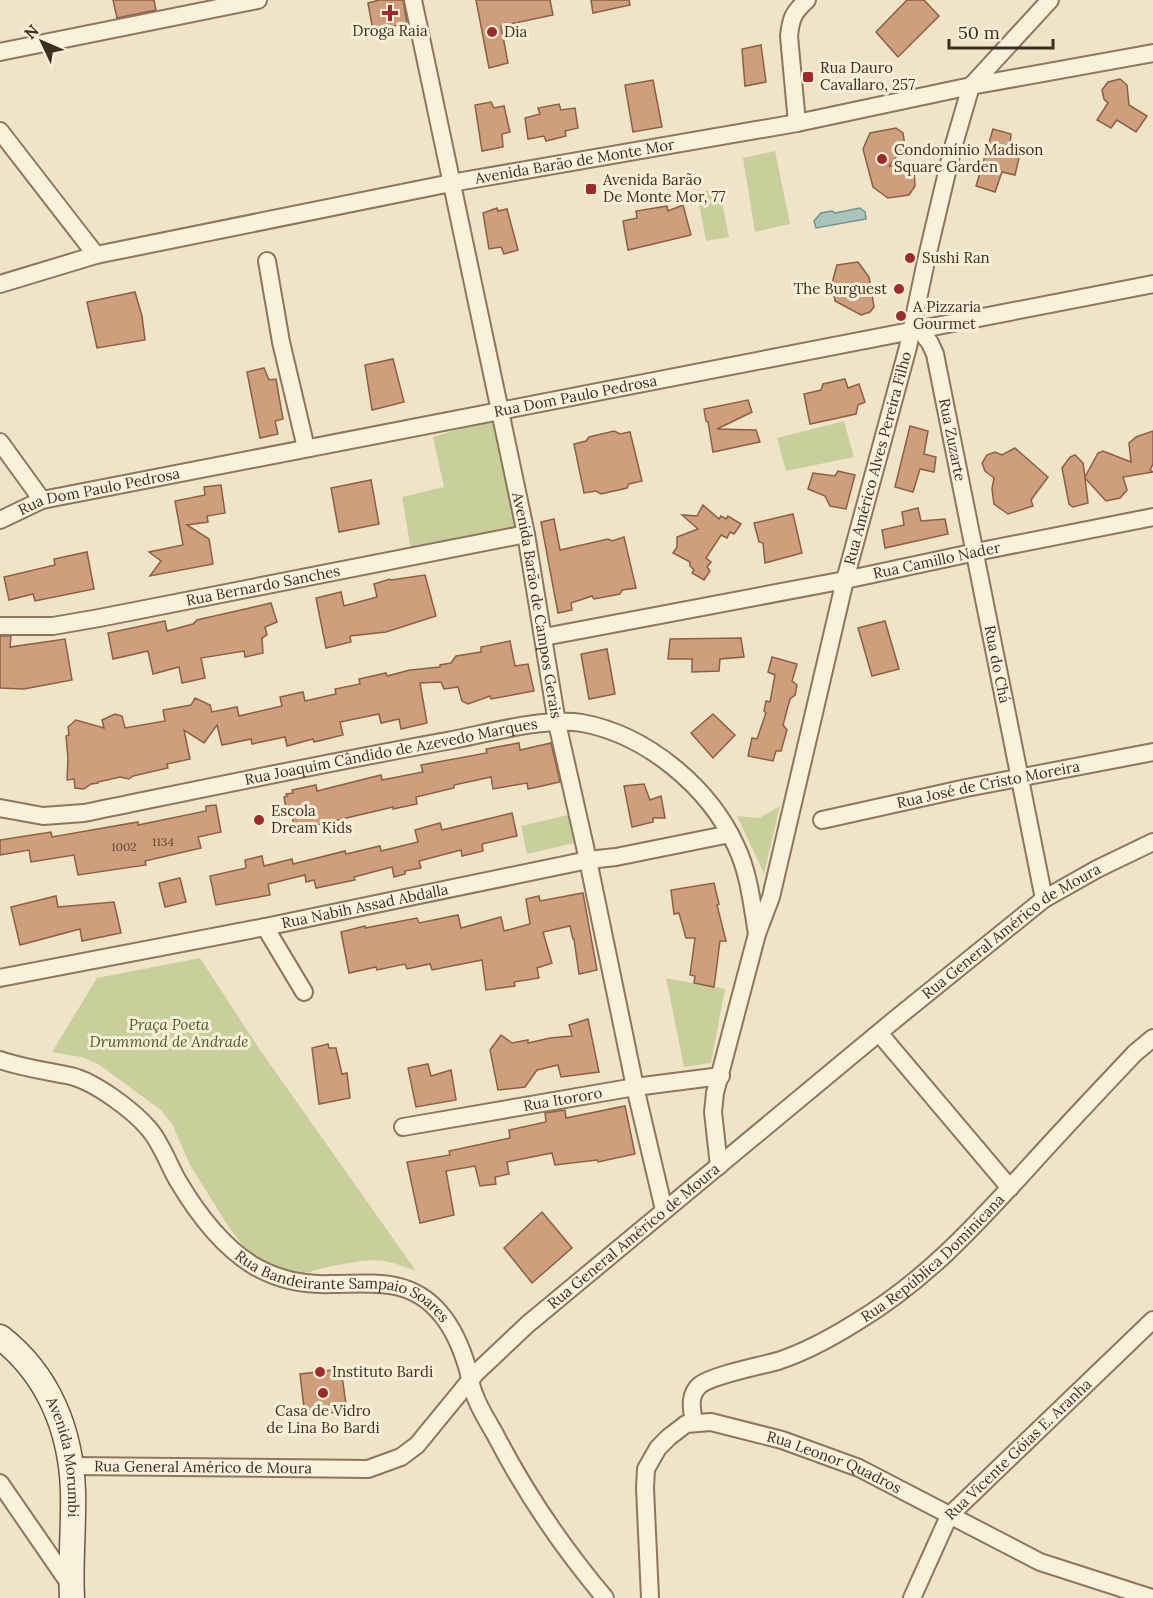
<svg xmlns="http://www.w3.org/2000/svg" width="1153" height="1598" viewBox="0 0 1153 1598" font-family="Lora,serif">
<style>
.green{fill:#c9cf9b}
.water{fill:#a9c4bc;stroke:#6f938a;stroke-width:1.5}
.building{fill:#cf9f7d;stroke:#8d5f41;stroke-width:1.5}
.lines{fill:none;stroke-linecap:round;stroke-linejoin:round}
.street-casing{stroke:#8d765c;stroke-width:20}
.secondary-casing{stroke:#6f573f;stroke-width:27}
.street{stroke:#faf1dc;stroke-width:16}
.secondary{stroke:#faf1dc;stroke-width:24}
.poi-dot{fill:#9e2a2b;stroke:#f7eed8;stroke-width:2}
.labels{text-anchor:middle;stroke-width:6;stroke-linejoin:round;paint-order:stroke}
.number-label{font-size:12px;fill:#624a37}
.poi-label{font-size:15px;fill:#3d2e20;stroke:#f7eed8;text-anchor:start}
.street-label{font-size:15px;fill:#3d2e20;stroke:#f7eed8}
.park-label{font-size:15px;font-style:italic;fill:#4d5a26;stroke:#f7eed8}
</style>
<rect width="100%" height="100%" fill="#f0e4c8"/>
<g class="green">
<path d="M775,151L790,224L755,232L743,158Z"/>
<path d="M719,188L729,237L706,241L697,193Z"/>
<path d="M501,416L526,534L412,556L402,497L444,487L433,437Z"/>
<path d="M844,421L854,457L786,471L777,438Z"/>
<path d="M780,806L764,874L737,816L759,818Z"/>
<path d="M568,815L574,843L527,854L521,826Z"/>
<path d="M200,958L258,1047L416,1271C406,1267 395,1263 385,1261C357,1257 313,1272 284,1278L251,1256L230,1229L190,1165L172,1124L161,1110L98,1064L81,1057L52,1052L97,978Z"/>
<path d="M666,978L725,989L711,1063L684,1067Z"/>
</g>
<path class="water" d="M860,208L865,212L866,219L816,228L814,221L821,213L832,211L835,213Z"/>
<g class="building">
<path d="M113,0H154L156,10L117,18Z"/>
<path d="M379,0H403L407,23L373,31L368,3Z"/>
<path d="M476,0H550L553,15L501,26L508,63L489,68Z"/>
<path d="M591,0H629L630,5L593,13Z"/>
<path d="M907,0H924L939,16L898,57L876,32Z"/>
<path d="M761,45L766,82L745,86L742,49Z"/>
<path d="M1120,79L1127,85L1129,105L1147,116L1136,132L1117,120L1111,128L1097,120L1108,103L1104,99L1102,90L1108,82Z"/>
<path d="M653,80L662,127L633,132L625,85Z"/>
<path d="M491,102L494,108L504,106L510,132L502,134L503,147L482,151L475,105Z"/>
<path d="M559,104L561,110L575,108L578,128L565,131L566,136L546,141L544,136L528,139L525,118L540,114L538,108Z"/>
<path d="M896,128L903,133L905,146L889,166H909L914,170L915,186L909,195L888,198L873,187L863,149L870,133Z"/>
<path d="M993,129L1011,134L1009,154L1019,158L1015,175L1002,172L995,192L976,186Z"/>
<path d="M683,205L691,235L628,250L623,221L637,218L636,211L667,206L668,211Z"/>
<path d="M497,208L498,211L507,209L518,250L504,254L501,247L489,249L483,213Z"/>
<path d="M858,262L869,277L874,307L870,312L861,315L835,301L832,283L837,265Z"/>
<path d="M135,292L142,316L145,340L97,348L87,302Z"/>
<path d="M393,359L404,402L372,410L365,365Z"/>
<path d="M264,368L269,380L276,379L283,419L275,421L278,434L260,438L247,372Z"/>
<path d="M845,379L848,388L859,384L865,402L858,405L856,414L810,424L804,394L821,390L823,384Z"/>
<path d="M748,400L752,412L717,429L756,430L760,442L713,452L708,422L706,421L704,409Z"/>
<path d="M910,426L928,431L924,454L936,457L934,472L920,469L913,492L895,487Z"/>
<path d="M614,431L620,434L630,432L642,481L629,484L627,488L601,494L596,491L584,493L574,444L586,441L589,437Z"/>
<path d="M1153,431V464L1150,470L1153,472L1123,477L1127,490L1120,498L1106,501L1085,478L1088,503L1073,507L1069,504L1062,468L1070,457L1075,455L1083,463L1085,477L1098,453L1103,451L1131,462L1129,443L1136,437Z"/>
<path d="M1015,448L1048,477L1031,500L1033,506L1008,514L994,504L992,489L994,478L985,471L982,463L987,455L995,452L1002,455Z"/>
<path d="M838,471L855,475L846,509L830,506L825,496L808,489L813,473L835,476Z"/>
<path d="M371,480L379,524L339,532L331,488Z"/>
<path d="M221,485L225,513L207,516L208,522L187,525L209,539L213,564L150,576L161,561L149,552L183,545L175,501L205,495L204,487Z"/>
<path d="M703,505L719,519L721,516L726,519L728,516L741,524L734,534L730,532L727,538L721,535L706,558L711,562L707,567L710,571L704,580L692,573L694,570L690,566V562L673,553L677,547V537L698,529L682,515L697,516Z"/>
<path d="M918,508L921,521L945,519L948,534L885,548L882,530L904,525L902,512Z"/>
<path d="M793,514L802,553L765,563L763,543L759,542L754,523Z"/>
<path d="M554,519L560,550L608,539L612,541L624,537L636,588L622,590L620,594L594,599L592,596L571,603L572,610L558,613L541,522Z"/>
<path d="M87,552L94,589L35,601L33,594L9,600L4,577L55,565L54,559Z"/>
<path d="M425,575L436,616L386,632L350,636L351,642L326,648L316,598L341,592L344,606L377,597L374,584L390,579L391,580Z"/>
<path d="M271,603L277,622L265,627L267,635L262,638L263,653L245,657L244,651L201,658L205,678L182,683L179,667L153,674L148,651L113,659L108,633L165,621L167,631L193,624L197,620Z"/>
<path d="M885,621L899,669L872,676L858,628Z"/>
<path d="M0,636H11L10,647L65,639L72,680L24,689L0,688Z"/>
<path d="M741,638L744,657L720,659L719,671L692,672V659H668L670,639Z"/>
<path d="M510,641L515,666L528,664L534,691L491,699L490,696L468,704L462,701L458,687L444,689L441,682L420,683L427,723L401,729L399,719L381,723L379,714L340,722L343,735L314,742L313,739L287,746L285,737L252,744L251,739L222,745L217,725L204,743L184,730L190,759L167,764L168,768L133,776L129,779L120,777L98,782V783L91,784L84,789L75,788L74,779L67,780L68,758L66,736L69,735L68,727L76,720L104,728L102,720L115,714L122,716L125,728L165,721L163,710L191,705L195,698L210,705L212,712L237,707L239,716L282,706L280,697L303,692L305,701L336,694L335,689L360,684L359,679L386,673L387,676L410,670L440,667V665L451,663L456,656L481,652V647Z"/>
<path d="M607,649L615,694L589,699L581,654Z"/>
<path d="M772,657L797,664L792,681L797,685L795,695L790,699L783,725L787,730L781,751H776L773,761L748,756L752,738L757,739L766,713L764,711L766,701L770,702L775,675L768,672Z"/>
<path d="M713,714L735,735L713,758L691,733Z"/>
<path d="M519,743L520,750L551,743L560,782L528,789L527,783L493,789L491,777L454,785V788L416,797L417,804L393,809V807L304,828V824L294,826L292,814H287L284,797L287,796L286,794L293,793L292,790L316,785L317,791L381,775L382,780L423,772L421,765L487,753L486,749Z"/>
<path d="M644,784L650,800L661,796L665,818H653V822L632,827L624,786Z"/>
<path d="M216,805L221,832L198,837L201,848L145,861L146,865L78,875L74,855L31,862L29,850L0,855V840L51,832L52,837L138,822V825L206,811V806Z"/>
<path d="M512,813L517,836L482,844L483,851L462,856L461,850L419,861L421,868L405,871V874L394,877L392,867L354,877L355,880L316,888L314,880L306,882L305,875L268,884L270,895L216,905L210,876L246,868L245,860L262,856L264,866L292,859L293,864L345,851L346,854L380,846L381,851L418,842L415,830L440,823L442,830Z"/>
<path d="M180,878L186,902L165,907L159,883Z"/>
<path d="M714,883L719,904L717,905L726,941H720L714,987L694,983L695,976L690,975L695,938H686L679,913L674,914L671,890Z"/>
<path d="M583,893L597,970L579,974L574,939H573L570,926L543,932L552,963L537,968L539,978L514,982L515,986L486,990L482,960L432,970L430,964L407,969L405,964L377,970L376,967L349,973L341,932L365,926V928L417,918L419,923L458,915L461,928L501,917L504,931L530,924L526,899L539,896L540,901Z"/>
<path d="M56,896L58,907L114,902L121,933L82,941L80,929L20,945L11,907Z"/>
<path d="M588,1019L599,1072L561,1077L558,1065L537,1070L525,1087L498,1090L490,1050L501,1035L512,1043L528,1040V1043L550,1038L572,1036L569,1025Z"/>
<path d="M328,1044L329,1048H336L342,1074L347,1073L350,1098L319,1104L312,1048Z"/>
<path d="M428,1064L431,1076L451,1070L456,1100L416,1107L408,1068Z"/>
<path d="M625,1106L635,1154L598,1162L597,1160L555,1165L552,1153L507,1162L509,1174L495,1177L496,1184L480,1186L475,1166L446,1171L454,1215L420,1223L407,1162L450,1155L449,1151L510,1138L509,1130L546,1122L545,1113L565,1110L566,1118Z"/>
<path d="M542,1212L572,1248L532,1283L504,1248Z"/>
<path d="M341,1369L347,1411L305,1416L300,1374Z"/>
</g>
<g class="lines">
<g class="street-casing">
<g id="street">
<path id="s1" d="M413,0L526,534L557,723L588,860L635,1087L664,1210"/>
<path d="M0,52L258,0"/>
<path d="M797,123L789,36C791,18 793,13 807,0"/>
<path d="M0,131L96,255"/>
<path d="M267,261L281,342L306,448"/>
<path id="s2" d="M0,284L96,255L451,183L797,123L971,86L1153,53"/>
<path id="s3" d="M920,330L930,343L935,354L1044,899"/>
<path d="M0,442L42,500"/>
<path id="s4" d="M0,520L42,500L1153,284"/>
<path id="s5" d="M0,626H53L99,618L526,534"/>
<path id="s6" d="M544,637L845,580L976,552L1153,517"/>
<path id="s7" d="M0,808L43,816L84,813C206,788 329,762 452,740C488,733 547,717 582,723C647,735 709,787 736,846C749,873 752,904 757,934"/>
<path id="s8" d="M822,820L966,788L1153,752"/>
<path d="M265,927L304,992"/>
<path id="s9" d="M0,978L265,927L588,860L616,857L730,834"/>
<path d="M879,1033L1010,1188"/>
<path id="s10" d="M0,1060C23,1068 47,1071 71,1076C95,1082 133,1110 149,1129C162,1144 168,1164 178,1181C197,1213 223,1248 256,1267C279,1280 305,1285 331,1284C372,1284 410,1277 440,1313C454,1329 462,1349 468,1370C470,1378 471,1388 475,1396C480,1410 489,1423 496,1436C526,1494 563,1548 605,1598"/>
<path id="s11" d="M403,1127L635,1087L721,1076"/>
<path id="s12" d="M719,1166L713,1112L715,1093L757,934L771,897L845,580L908,347L926,261L952,151L971,86L1050,0"/>
<path id="s13" d="M694,1423C692,1410 688,1395 700,1385C713,1375 760,1366 778,1361C805,1352 831,1338 855,1323C925,1281 973,1228 1027,1169C1062,1130 1099,1091 1135,1053L1153,1038"/>
<path id="s14" d="M71,1466L368,1469L401,1457L417,1445L476,1373L528,1324L893,1021L1044,899L1097,869L1153,842"/>
<path d="M0,1483L71,1586"/>
<path id="s15" d="M650,1598L645,1488L646,1469L658,1448L669,1437L686,1424L711,1422L782,1440L859,1468L1040,1562L1152,1598"/>
<path id="s16" d="M912,1598L949,1516L1153,1320"/>
</g>
</g>
<g class="secondary-casing">
<g id="secondary">
<path id="s17" d="M0,1337C49,1375 71,1431 73,1491C74,1527 70,1563 72,1598"/>
</g>
</g>
<use href="#street" class="street"/>
<use href="#secondary" class="secondary"/>
</g>
<g class="poi-dot">
<path d="M387 4h6v6h6v6h-6v6h-6v-6h-6v-6h6z"/>
<circle cx="492" cy="32" r="6"/>
<rect x="802" y="71" width="12" height="12" rx="3"/>
<circle cx="882" cy="159" r="6"/>
<rect x="585" y="183" width="12" height="12" rx="3"/>
<circle cx="910" cy="258" r="6"/>
<circle cx="899" cy="289" r="6"/>
<circle cx="901" cy="316" r="6"/>
<circle cx="259" cy="820" r="6"/>
<circle cx="320" cy="1372" r="6"/>
<circle cx="323" cy="1393" r="6"/>
</g>
<g class="labels">
<g class="number-label">
<text x="163" y="846">1134</text>
<text x="124" y="851">1002</text>
</g>
<g class="poi-label">
<text x="390" y="36" text-anchor="middle">Droga Raia</text>
<text x="504" y="37">Dia</text>
<text x="820" y="73">Rua Dauro<tspan x="820" dy="17">Cavallaro, 257</tspan></text>
<text x="894" y="155">Condomínio Madison<tspan x="894" dy="17">Square Garden</tspan></text>
<text x="603" y="185">Avenida Barão<tspan x="603" dy="17">De Monte Mor, 77</tspan></text>
<text x="922" y="263">Sushi Ran</text>
<text x="887" y="294" text-anchor="end">The Burguest</text>
<text x="913" y="312">A Pizzaria<tspan x="913" dy="17">Gourmet</tspan></text>
<text x="271" y="816">Escola<tspan x="271" dy="17">Dream Kids</tspan></text>
<text x="332" y="1377">Instituto Bardi</text>
<text x="323" y="1416" text-anchor="middle">Casa de Vidro<tspan x="323" dy="17">de Lina Bo Bardi</tspan></text>
</g>
<g class="street-label">
<text dy="5" stroke="none"><textPath href="#s2" startOffset="588">Avenida Barão de Monte Mor</textPath></text>
<text dy="5" stroke="none"><textPath href="#s4" startOffset="590">Rua Dom Paulo Pedrosa</textPath></text>
<text dy="5" stroke="none"><textPath href="#s3" startOffset="116">Rua Zuzarte</textPath></text>
<text dy="5" stroke="none"><textPath href="#s12" startOffset="729">Rua Américo Alves Pereira Filho</textPath></text>
<text dy="5" stroke="none"><textPath href="#s4" startOffset="104">Rua Dom Paulo Pedrosa</textPath></text>
<text dy="5" stroke="none"><textPath href="#s6" startOffset="400">Rua Camillo Nader</textPath></text>
<text dy="5" stroke="none"><textPath href="#s5" startOffset="267">Rua Bernardo Sanches</textPath></text>
<text dy="5" stroke="none"><textPath href="#s1" startOffset="618">Avenida Barão de Campos Gerais</textPath></text>
<text dy="5" stroke="none"><textPath href="#s3" startOffset="345">Rua do Chá</textPath></text>
<text dy="5" stroke="none"><textPath href="#s7" startOffset="398">Rua Joaquim Cândido de Azevedo Marques</textPath></text>
<text dy="5" stroke="none"><textPath href="#s8" startOffset="170">Rua José de Cristo Moreira</textPath></text>
<text dy="5" stroke="none"><textPath href="#s9" startOffset="372">Rua Nabih Assad Abdalla</textPath></text>
<text dy="5" stroke="none"><textPath href="#s14" startOffset="1140">Rua General Américo de Moura</textPath></text>
<text dy="5" stroke="none"><textPath href="#s11" startOffset="162">Rua Itororo</textPath></text>
<text dy="5" stroke="none"><textPath href="#s14" startOffset="654">Rua General Américo de Moura</textPath></text>
<text dy="5" stroke="none"><textPath href="#s13" startOffset="310">Rua República Dominicana</textPath></text>
<text dy="5" stroke="none"><textPath href="#s10" startOffset="436">Rua Bandeirante Sampaio Soares</textPath></text>
<text dy="5" stroke="none"><textPath href="#s16" startOffset="186">Rua Vicente Góias E. Aranha</textPath></text>
<text dy="5" stroke="none"><textPath href="#s17" startOffset="141">Avenida Morumbi</textPath></text>
<text dy="5" stroke="none"><textPath href="#s15" startOffset="345">Rua Leonor Quadros</textPath></text>
<text dy="5" stroke="none"><textPath href="#s14" startOffset="132">Rua General Américo de Moura</textPath></text>
</g>
<g class="park-label">
<text x="169" y="1030">Praça Poeta<tspan x="169" dy="17">Drummond de Andrade</tspan></text>
</g>
</g>
<g transform="translate(42 42) rotate(314)" stroke="#f7eed8" stroke-width="4.5" paint-order="stroke">
<path d="M0-4.5L10 22L0 15L-10 22Z" fill="#3d2e20"/>
<text y="-9" font-size="16" font-weight="bold" text-anchor="middle" fill="#3d2e20">N</text>
</g>
<path d="M949 39v9h104v-9" fill="none" stroke="#3d2e20" stroke-width="3"/>
<text x="958" y="39" font-size="18" fill="#3d2e20" stroke="#f7eed8" stroke-width="4.5" paint-order="stroke">50 m</text>
</svg>
